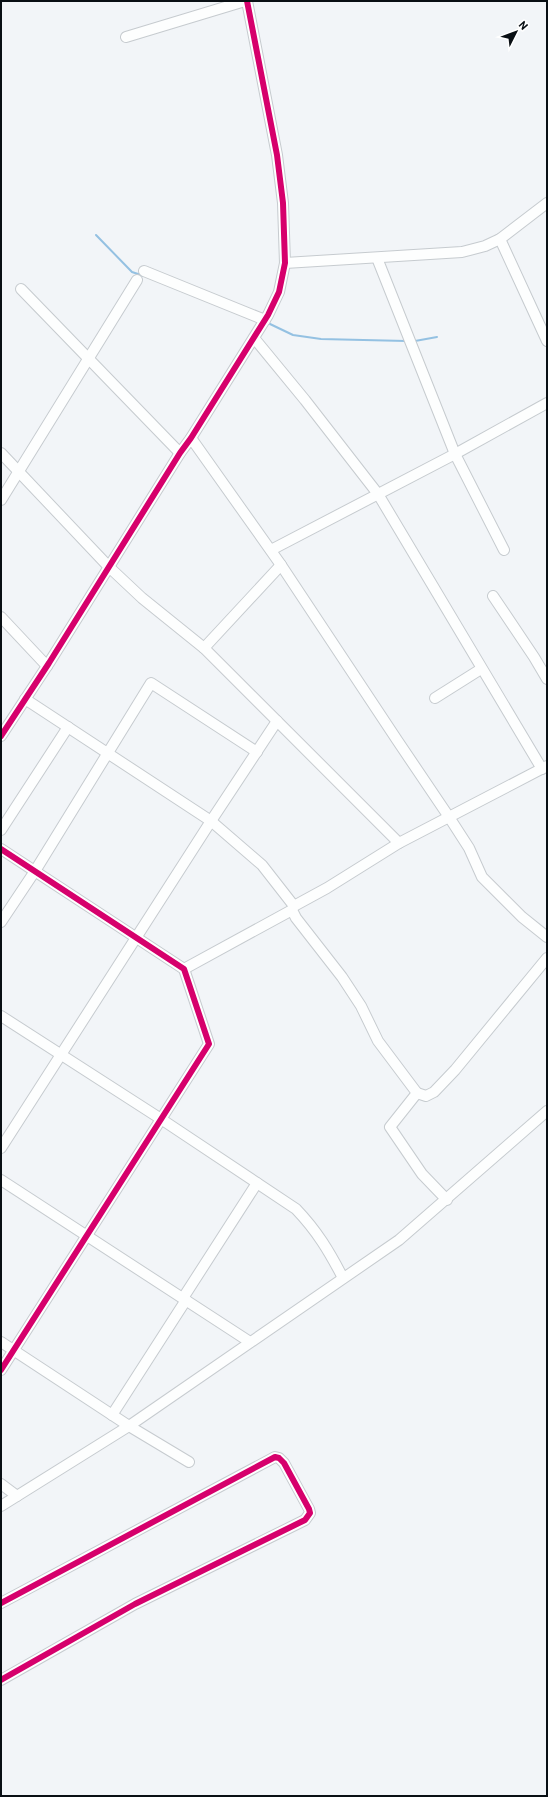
<svg xmlns="http://www.w3.org/2000/svg" width="548" height="1797" viewBox="0 0 548 1797" font-family="Barlow,sans-serif">
<style>
.lines{fill:none;stroke-linecap:round;stroke-linejoin:round}
.stream{stroke:#94c1e2;stroke-width:2}
.minor-casing{stroke:#c6cbcf;stroke-width:12}
.minor{stroke:#fdfefe;stroke-width:10}
.cycleway-casing{stroke:#fff;stroke-width:8}
.cycleway{stroke:#d6006c;stroke-width:6}
</style>
<rect width="100%" height="100%" fill="#f2f5f8"/>
<g class="lines">
<g class="stream">
<path d="M96,235L132,272L144,276"/>
<path d="M270,324L293,335L321,339L406,341"/>
<path d="M415,341L437,337"/>
</g>
<g class="minor-casing">
<g id="minor">
<path d="M126,37L245,1"/>
<path d="M500,239L547,341"/>
<path d="M377,258L455,454L504,550"/>
<path d="M285,263L462,252L485,246L500,239L547,203"/>
<path d="M144,271L265,320"/>
<path d="M21,289L180,453"/>
<path d="M254,338L305,400L378,494L542,769"/>
<path d="M191,438L281,565L397,740L449,817L469,848L482,877L522,917L547,937"/>
<path d="M1,453L109,567L142,598L204,648"/>
<path d="M1,500L137,280"/>
<path d="M271,550L455,454L547,403"/>
<path d="M281,565L204,648L399,843"/>
<path d="M493,596L534,657L547,679"/>
<path d="M1,617L47,666"/>
<path d="M435,698L481,669"/>
<path d="M25,699L211,821L262,865L294,906"/>
<path d="M1,736L49,663L180,453L191,438L268,315L279,292L285,263L283,203L277,155L247,1"/>
<path d="M1,830L68,727"/>
<path d="M1,849L184,969L209,1044L1,1370"/>
<path d="M1,922L35,871L151,683L257,752"/>
<path d="M184,969L292,910"/>
<path d="M1,1016L161,1119L296,1209C317,1231 329,1251 343,1278"/>
<path d="M417,1093L426,1096L434,1092L455,1070L547,958"/>
<path d="M1,1148L211,821L277,721"/>
<path d="M1,1180L250,1342"/>
<path d="M447,1200L422,1174L390,1127L417,1093L378,1041L361,1006L342,977L296,918L292,910L294,906L327,888L399,843L547,766"/>
<path d="M183,1298L257,1183"/>
<path d="M1,1342L129,1426L189,1462"/>
<path d="M112,1415L186,1300"/>
<path d="M1,1484L17,1496"/>
<path d="M1,1506L129,1426L399,1240L547,1111"/>
<path d="M1,1603L275,1457L279,1458L284,1463L309,1509L310,1513L305,1520L135,1604L1,1680"/>
</g>
</g>
<use href="#minor" class="minor"/>
<g class="cycleway-casing">
<g id="cycleway">
<path d="M1,736L49,663L180,453L191,438L268,315L279,292L285,263L283,203L277,155L247,1"/>
<path d="M1,849L184,969L209,1044L1,1370"/>
<path d="M1,1603L275,1457L279,1458L284,1463L309,1509L310,1513L305,1520L135,1604L1,1680"/>
</g>
</g>
<use href="#cycleway" class="cycleway"/>
</g>
<rect width="548" height="1797" fill="none" stroke="#090f14" stroke-width="4"/>
<g transform="translate(516 32) rotate(48)" stroke="#ffffff" stroke-width="3" paint-order="stroke">
<path d="M0-3L7 15L0 10L-7 15Z" fill="#090f14"/>
<text y="-6" font-size="11" font-weight="bold" text-anchor="middle" fill="#090f14">N</text>
</g>
</svg>
